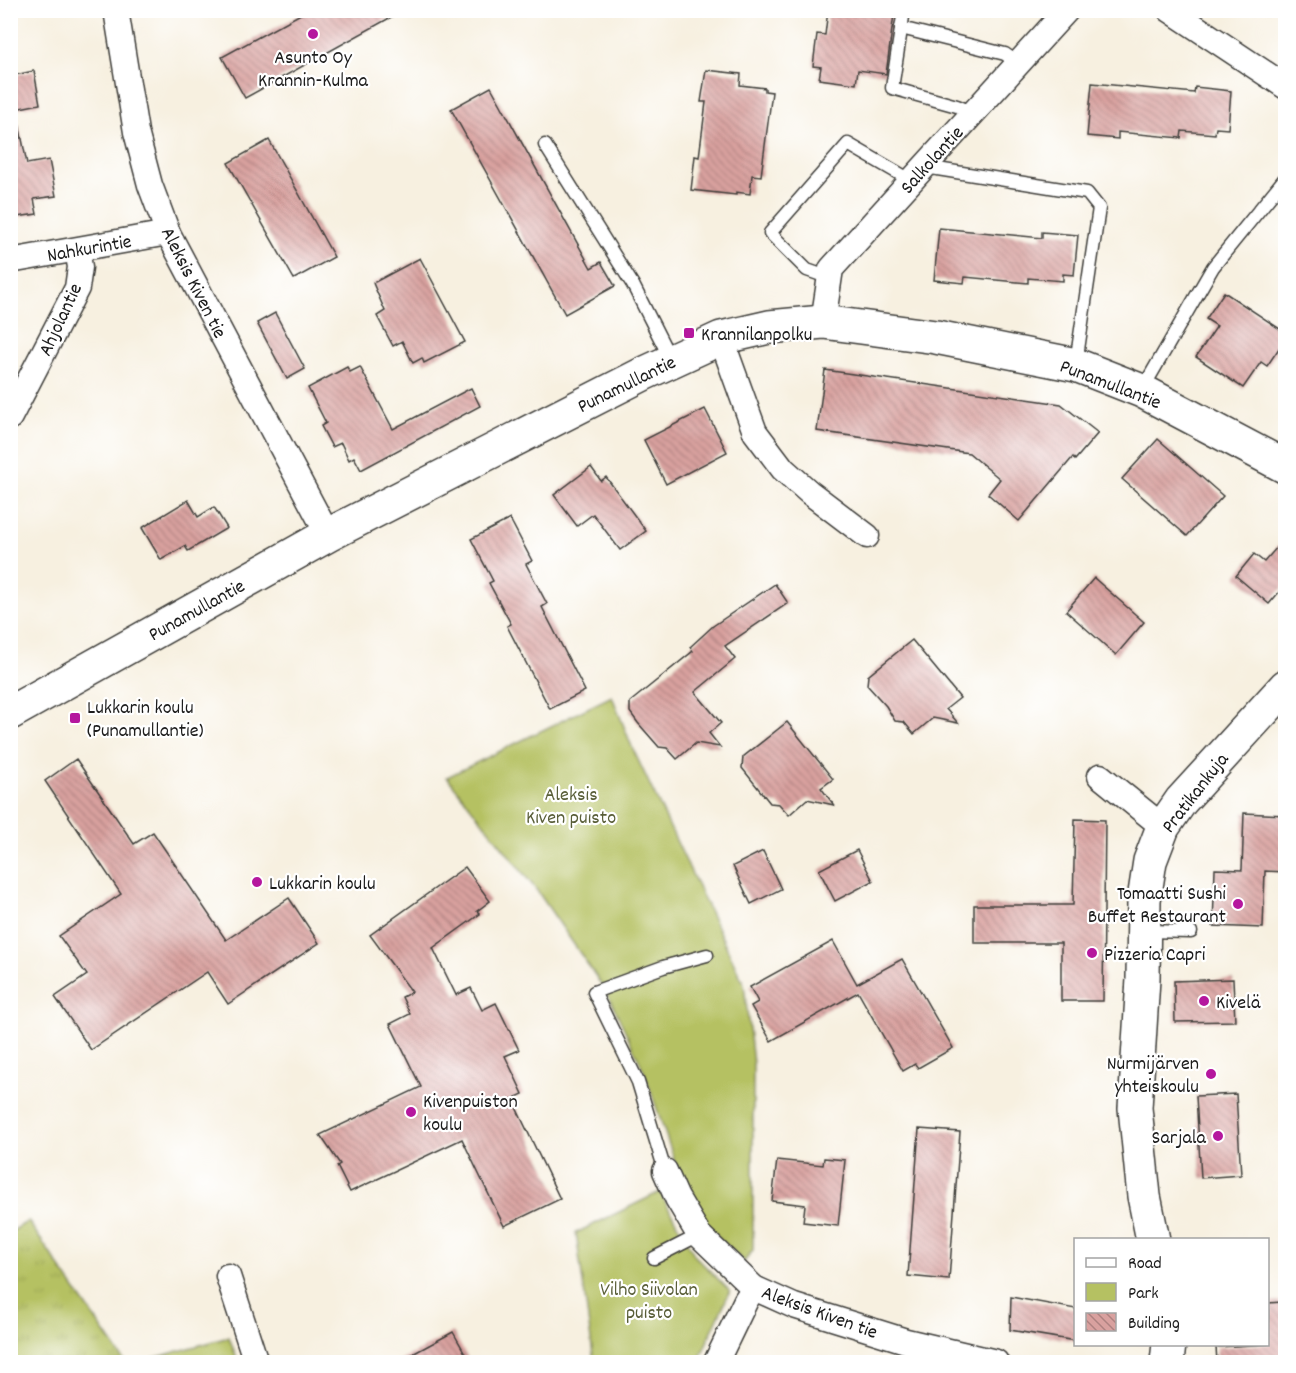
<svg xmlns="http://www.w3.org/2000/svg" width="1296" height="1373" viewBox="0 0 1296 1373" font-family="Dekko,sans-serif">
<style>
.grass{fill:url(#grass-tufts);stroke:#686e3f;stroke-width:1.5}
.park{fill:#b5c162;stroke:#686e3f;stroke-width:1.5}
.building{fill:url(#building-back-hatch)}
.lines{fill:none;stroke-linecap:round;stroke-linejoin:round}
.lane-casing{stroke:#3d3c39;stroke-width:15}
.street-casing{stroke:#3d3c39;stroke-width:27}
.secondary-casing{stroke:#3d3c39;stroke-width:36}
.lane{stroke:#fff;stroke-width:12}
.street{stroke:#fff;stroke-width:24}
.secondary{stroke:#fff;stroke-width:33}
.poi-dot{fill:#b5179e;stroke:#fff;stroke-width:2}
.labels{text-anchor:middle;stroke-width:4.5;stroke-linejoin:round;paint-order:stroke}
.poi-label{font-size:20px;fill:#1c1c1c;stroke:#fff;text-anchor:start}
.street-label{font-size:20px;fill:#1c1c1c;stroke:#fff}
.park-label{font-size:20px;fill:#595e38;stroke:#fff}
</style>
<defs>
<pattern id="grass-tufts" width="24" height="20" patternUnits="userSpaceOnUse" patternTransform="scale(1.5)"><rect width="24" height="20" fill="#b5c162"/><path d="M3 7l-1-3M5 7V3M7 7l1-3M15 17l-1-3M17 17v-4M19 17l1-3" fill="none" stroke="#9ba554"/></pattern>
<pattern id="building-back-hatch" width="6" height="6" patternUnits="userSpaceOnUse" patternTransform="scale(1.5)"><rect width="6" height="6" fill="#d9a19f"/><path d="M-1 5l2 2M0 0l6 6M5-1l2 2" fill="none" stroke="#af8281"/></pattern>
</defs>
<rect width="100%" height="100%" fill="#fff"/>
<filter id="ink" filterUnits="userSpaceOnUse"><feTurbulence type="fractalNoise" baseFrequency=".0167" numOctaves="2"/><feDisplacementMap in="SourceGraphic" scale="12" xChannelSelector="R" yChannelSelector="G"/><feConvolveMatrix kernelMatrix="1 2 1 2 8 2 1 2 1" color-interpolation-filters="sRGB"/></filter>
<filter id="wash" filterUnits="userSpaceOnUse"><feTurbulence type="fractalNoise" baseFrequency=".008" numOctaves="4" result="noise"/><feDisplacementMap in="SourceGraphic" scale="24" xChannelSelector="R" yChannelSelector="G"/><feGaussianBlur stdDeviation="1.35" result="paint"/><feColorMatrix in="noise" values="0 0 0 0 0 0 0 0 0 0 0 0 0 0 0 0 0 1.4 0 .05"/><feComposite in="paint" operator="in"/></filter>
<g filter="url(#wash)">
<rect width="100%" height="100%" fill="#f7f0e0"/>
<g class="grass">
<path d="M28,1221L125,1362H11V1232Z"/>
<path d="M229,1337L238,1362H139Z"/>
</g>
<g class="park">
<path d="M612,696L632,747L744,984L753,1063V1250L744,1262L718,1237L696,1209L681,1180L644,1071L611,1001L597,978L538,892L447,777Z"/>
<path d="M660,1192L695,1256L730,1291L698,1362H594L576,1233Z"/>
</g>
<g id="blocks">
<g class="building">
<path d="M308,10H404L245,98L222,57Z"/>
<path d="M828,10H887L886,13L894,14L886,74L858,70L856,84L819,79L821,67L813,66L817,34L825,35Z"/>
<path d="M706,70L741,74L740,85L765,88V91L772,92L761,176L752,175L750,194L736,192V195L691,190L695,156L699,157L706,102H701Z"/>
<path d="M34,71L40,104L10,110V76Z"/>
<path d="M1092,83L1194,93L1195,87L1231,91L1228,129L1216,128L1215,134L1182,131L1181,138L1118,132V139L1087,136Z"/>
<path d="M491,87L591,268L601,262L615,286L565,314L451,109Z"/>
<path d="M19,124L27,164L49,160L56,196L34,199L37,214L10,218V125Z"/>
<path d="M269,140L334,257L294,279L228,163Z"/>
<path d="M939,228L1042,238V232L1078,235L1074,275L1063,274V281L1028,278V283L965,277L964,283L934,280Z"/>
<path d="M420,258L465,342L424,363L422,358L413,363L402,341L393,346L377,316L385,311L373,283Z"/>
<path d="M1224,292L1286,333V338L1267,366L1261,362L1243,388L1196,357L1217,326L1206,319Z"/>
<path d="M275,313L305,369L287,379L257,323Z"/>
<path d="M347,367L350,372L360,367L393,429L471,388L480,406L361,470L354,457L349,460L341,443L332,447L321,426L326,423L308,388Z"/>
<path d="M825,370L1061,404L1098,433L1075,460L1073,457L1019,521L988,494L1000,479L969,453L817,431Z"/>
<path d="M705,409L727,452L666,484L644,440Z"/>
<path d="M1158,439L1223,496L1187,536L1122,479Z"/>
<path d="M591,467L601,481L606,477L646,531L620,550L593,514L577,526L554,495Z"/>
<path d="M188,500L198,517L214,507L227,528L188,551L185,546L161,560L142,528Z"/>
<path d="M510,519L532,561L526,564L547,604L542,607L585,691L550,709L507,626L511,624L489,583L493,581L471,539Z"/>
<path d="M1286,537V584L1269,604L1236,576L1254,554L1264,562Z"/>
<path d="M1094,578L1144,622L1116,655L1066,611Z"/>
<path d="M775,584L788,603L725,646L735,659L695,692L721,723L709,733L720,747L696,743L677,759L667,748L659,747L638,723L630,712V702L693,651L690,647L713,626Z"/>
<path d="M912,640L960,698L946,709L958,723L933,718L914,734L904,722L895,721L886,706L867,685L868,676Z"/>
<path d="M787,722L833,779L821,788L834,805L807,799L789,815L779,804L770,803L742,768L743,757Z"/>
<path d="M76,759L134,844L153,832L226,940L289,898L319,943L228,1004L207,972L91,1050L55,997L87,975L59,936L121,894L45,781Z"/>
<path d="M1244,813L1286,815V872L1265,871L1263,928L1213,926L1215,869L1242,870Z"/>
<path d="M1075,819L1105,820L1103,1001H1061V943H974V905H1073Z"/>
<path d="M857,850L873,881L835,901L819,870Z"/>
<path d="M763,851L781,889L751,904L733,866Z"/>
<path d="M465,867L490,901L477,911L480,914L433,948L456,995L471,988L482,1010L496,1003L519,1050L505,1056L523,1094L512,1099L560,1199L504,1226L462,1139L350,1192L337,1166L340,1164L320,1135L421,1087L390,1024L410,1014L402,997L412,992L370,935Z"/>
<path d="M833,941L857,984L902,959L953,1048L918,1068L915,1064L903,1071L858,992L771,1041L751,1006L758,1002L750,987Z"/>
<path d="M1233,979L1235,1021L1175,1022L1174,981Z"/>
<path d="M1236,1094L1241,1175L1201,1178L1196,1096Z"/>
<path d="M919,1129L960,1132L949,1280L908,1276Z"/>
<path d="M824,1158L845,1160L838,1226L803,1222L805,1205L772,1201L777,1160L823,1165Z"/>
<path d="M1011,1297L1076,1309V1341L1010,1330Z"/>
<path d="M1282,1302L1286,1362H1217L1216,1347L1268,1344V1303Z"/>
<path d="M453,1332L470,1362H398Z"/>
</g>
</g>
</g>
<g filter="url(#ink)">
<use href="#blocks" fill-opacity="0" stroke="#3d3c39" stroke-width="1.5"/>
<g class="lines">
<g class="lane-casing">
<g id="lane">
<path d="M904,10L892,88L957,106L974,113"/>
<path d="M1044,10L1060,19"/>
<path d="M901,28L1005,54L1019,64"/>
<path d="M545,145L633,285L671,360"/>
<path d="M925,167L1087,193L1099,208L1076,363"/>
<path d="M830,278L807,270L770,233L848,144L912,181"/>
<path d="M1142,390L1213,267L1286,177"/>
<path d="M1145,931L1191,932"/>
<path d="M665,1171L638,1082L594,992L663,967L707,955"/>
<path d="M654,1258L699,1235"/>
</g>
</g>
<g class="street-casing">
<g id="street">
<path d="M116,10L136,132L150,185L168,233L328,535"/>
<path d="M1170,10L1286,87"/>
<path d="M10,261L168,233"/>
<path d="M823,322L831,269L1067,10"/>
<path d="M721,338L755,432L783,469L809,492L867,536"/>
<path d="M10,417L77,288L80,267L77,250"/>
<path d="M1100,776L1163,827"/>
<path d="M665,1171L677,1198L699,1235L754,1288L794,1306L906,1341L996,1362"/>
<path d="M228,1276L256,1362"/>
<path d="M716,1362L746,1300L754,1288"/>
</g>
</g>
<g class="secondary-casing">
<g id="secondary">
<path d="M10,713L328,535L643,374L721,338L769,327L823,322L936,337L1076,365L1142,391L1286,467"/>
<path d="M1153,1240L1144,1196L1135,1108L1143,979L1144,900L1150,861L1163,827L1181,801L1286,686"/>
<path d="M1167,1362L1169,1344"/>
</g>
</g>
<use href="#lane" class="lane"/>
<use href="#street" class="street"/>
<use href="#secondary" class="secondary"/>
</g>
</g>
<g class="poi-dot">
<circle cx="313" cy="34" r="6"/>
<rect x="683" y="327" width="12" height="12" rx="3"/>
<rect x="69" y="712" width="12" height="12" rx="3"/>
<circle cx="257" cy="882" r="6"/>
<circle cx="1238" cy="904" r="6"/>
<circle cx="1092" cy="953" r="6"/>
<circle cx="1204" cy="1001" r="6"/>
<circle cx="1211" cy="1074" r="6"/>
<circle cx="411" cy="1112" r="6"/>
<circle cx="1218" cy="1136" r="6"/>
</g>
<g class="labels">
<g class="poi-label">
<text x="313" y="63" text-anchor="middle">Asunto Oy<tspan x="313" dy="23">Krannin-Kulma</tspan></text>
<text x="701" y="340">Krannilanpolku</text>
<text x="87" y="713">Lukkarin koulu<tspan x="87" dy="23">(Punamullantie)</tspan></text>
<text x="269" y="889">Lukkarin koulu</text>
<text x="1226" y="899" text-anchor="end">Tomaatti Sushi<tspan x="1226" dy="23">Buffet Restaurant</tspan></text>
<text x="1104" y="960">Pizzeria Capri</text>
<text x="1216" y="1008">Kivelä</text>
<text x="1199" y="1069" text-anchor="end">Nurmijärven<tspan x="1199" dy="23">yhteiskoulu</tspan></text>
<text x="423" y="1107">Kivenpuiston<tspan x="423" dy="23">koulu</tspan></text>
<text x="1206" y="1143" text-anchor="end">Sarjala</text>
</g>
<g class="street-label">
<text transform="translate(931 159) rotate(-48)" y="7">Salkolantie</text>
<text transform="translate(89 247) rotate(-10)" y="7">Nahkurintie</text>
<text transform="translate(195 282) rotate(63)" y="7">Aleksis Kiven tie</text>
<text transform="translate(59 319) rotate(-65)" y="7">Ahjolantie</text>
<text transform="translate(626 383) rotate(-26)" y="7">Punamullantie</text>
<text transform="translate(1111 383) rotate(21)" y="7">Punamullantie</text>
<text transform="translate(196 609) rotate(-29)" y="7">Punamullantie</text>
<text transform="translate(1194 792) rotate(-52)" y="7">Pratikankuja</text>
<text transform="translate(820 1311) rotate(20)" y="7">Aleksis Kiven tie</text>
</g>
<g class="park-label">
<text x="571" y="800">Aleksis<tspan x="571" dy="23">Kiven puisto</tspan></text>
<text x="649" y="1295">Vilho Siivolan<tspan x="649" dy="23">puisto</tspan></text>
</g>
</g>
<rect width="1296" height="1373" fill="none" stroke="#fff" stroke-width="36"/>
<rect x="1074" y="1238" width="195" height="108" fill="#ffffff" stroke="#a4a4a4" stroke-width="1.5"/>
<rect x="1086" y="1258" width="30" height="9" fill="#ffffff" stroke="#a4a4a4" stroke-width="1.5"/>
<text x="1128" y="1268" font-size="18" fill="#1c1c1c">Road</text>
<rect x="1086" y="1283" width="30" height="18" fill="#b5c162" stroke="#a4a4a4" stroke-width="1.5"/>
<text x="1128" y="1298" font-size="18" fill="#1c1c1c">Park</text>
<rect x="1086" y="1313" width="30" height="18" fill="url(#building-back-hatch)" stroke="#a4a4a4" stroke-width="1.5"/>
<text x="1128" y="1328" font-size="18" fill="#1c1c1c">Building</text>
</svg>
